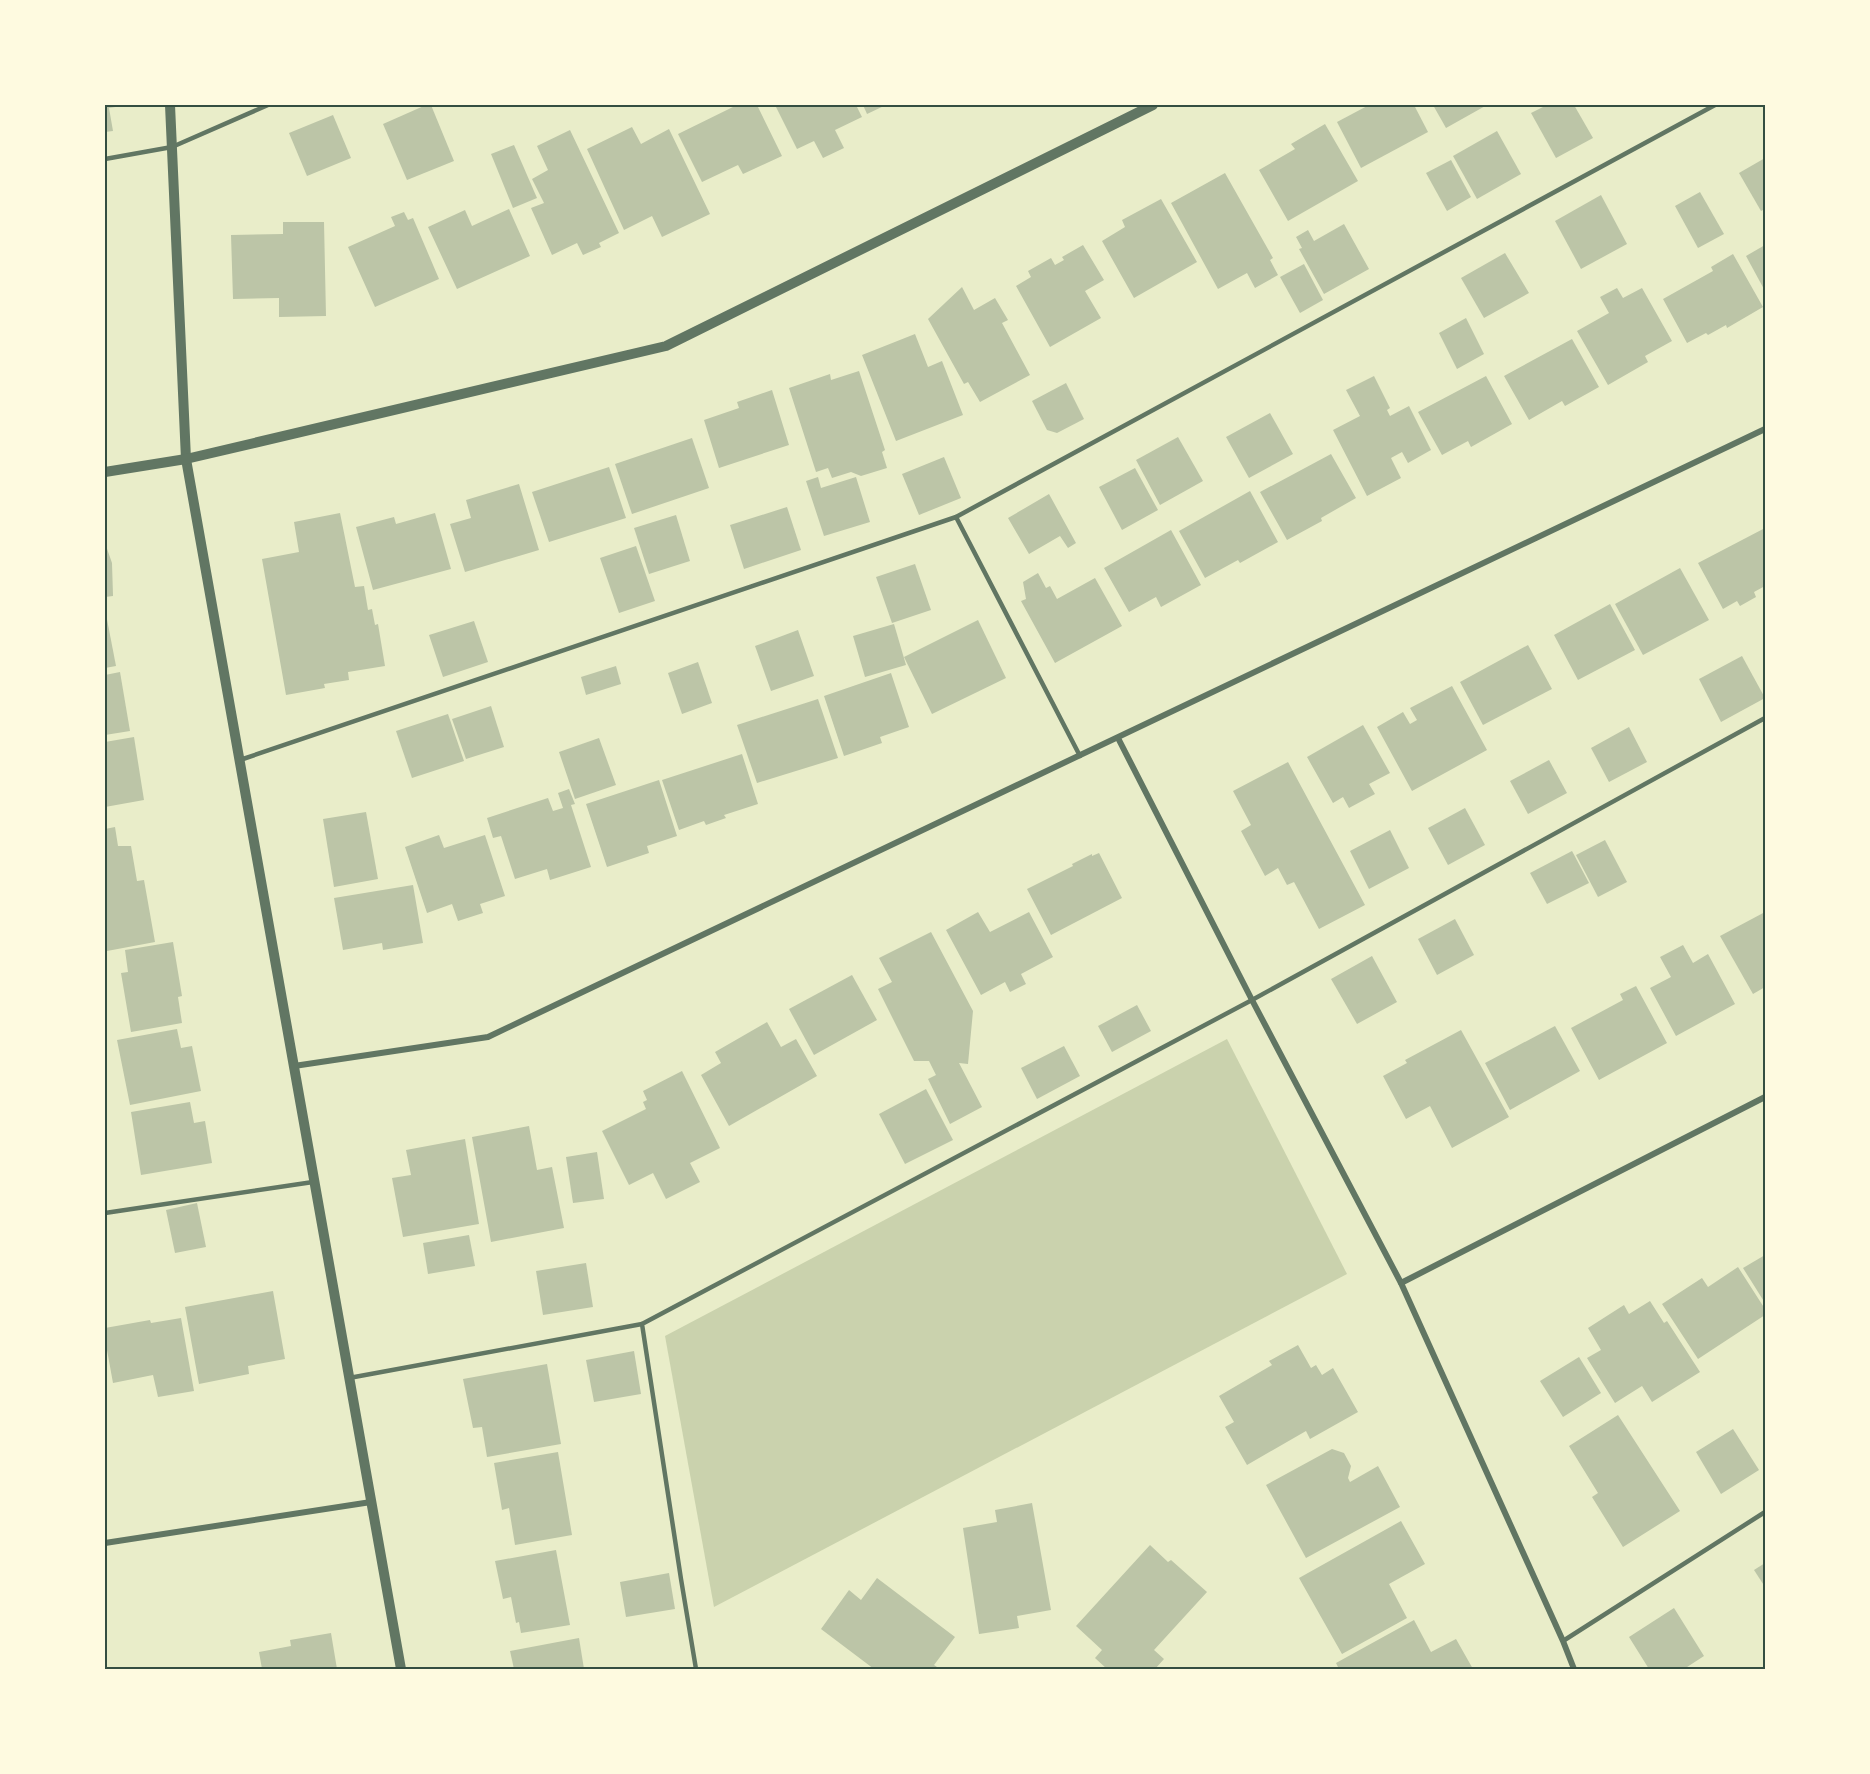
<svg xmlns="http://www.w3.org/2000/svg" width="1870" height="1774" viewBox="0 0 1870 1774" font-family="'Playfair Display',serif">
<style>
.green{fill:#cad2ad}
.building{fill:#bcc5a7}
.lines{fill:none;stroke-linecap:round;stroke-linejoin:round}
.service{stroke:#617663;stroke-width:4.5}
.minor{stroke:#617663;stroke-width:6}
.tertiary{stroke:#617663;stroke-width:10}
.neatline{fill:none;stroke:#344e41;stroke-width:2}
</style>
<rect width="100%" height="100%" fill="#e9edc9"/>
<path class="green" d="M1227,1039L1347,1274L714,1607L665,1336Z"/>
<g class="building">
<path d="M105,105L122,106L109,108L113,131L105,132Z"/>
<path d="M426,105H431L454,161L407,180L383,124Z"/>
<path d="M737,105H757L782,156L743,174L738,165L702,182L678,134Z"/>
<path d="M775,105H856L862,117L835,130L844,148L823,158L814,141L797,149Z"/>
<path d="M863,105H886L867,114Z"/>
<path d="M1369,105H1414L1428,132L1361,168L1337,122Z"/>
<path d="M1433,105H1487L1446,128Z"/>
<path d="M1547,105H1574L1593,138L1556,158L1531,113Z"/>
<path d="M333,115L351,158L307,176L289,133Z"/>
<path d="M1325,124L1358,181L1288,221L1259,170L1295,149L1291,144Z"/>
<path d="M632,127L641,144L669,129L710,214L662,237L652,216L624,230L587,149Z"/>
<path d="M570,130L619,233L599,243L601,247L583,255L577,243L552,255L531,208L544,203L532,179L548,170L537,146Z"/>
<path d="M1497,131L1521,174L1477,199L1453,156Z"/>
<path d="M514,145L537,198L513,208L491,154Z"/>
<path d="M1765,158V209L1761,211L1739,173Z"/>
<path d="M1451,160L1471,197L1447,211L1426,173Z"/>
<path d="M1225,173L1273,258L1270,260L1278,275L1255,288L1247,273L1218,289L1171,203Z"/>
<path d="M1700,192L1724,234L1698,248L1675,206Z"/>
<path d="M1601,195L1627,244L1581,269L1555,221Z"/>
<path d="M1161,199L1197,262L1134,298L1102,241L1125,227L1122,220Z"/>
<path d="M509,209L530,256L457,289L428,227L465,210L472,226Z"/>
<path d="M404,212L408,220L413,218L439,279L375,307L348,247L395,226L391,217Z"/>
<path d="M283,222H324L326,316L279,317V298L233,299L231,235L283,234Z"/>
<path d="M1344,224L1369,269L1324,294L1299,249L1302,248L1296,237L1308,230L1314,241Z"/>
<path d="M1083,245L1104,280L1085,291L1101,318L1050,347L1016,286L1031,277L1028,271L1051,258L1055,265L1064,260L1062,257Z"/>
<path d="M1765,245V291L1746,256Z"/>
<path d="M1505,253L1529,293L1484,318L1461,278Z"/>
<path d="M1733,254L1763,307L1727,328L1726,325L1708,335L1706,333L1687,343L1663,299L1713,271L1711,267Z"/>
<path d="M1304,264L1323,300L1300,313L1280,277Z"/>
<path d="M962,287L974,310L995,298L1008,320L1002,323L1030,375L980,402L968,382L964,384L928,319Z"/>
<path d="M1617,288L1623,298L1642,288L1672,341L1645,356L1648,362L1608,385L1577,331L1609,313L1600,297Z"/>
<path d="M1466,318L1484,354L1457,369L1439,333Z"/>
<path d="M915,334L928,367L942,361L963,415L896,441L862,355Z"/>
<path d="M1572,339L1599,387L1565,406L1562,401L1529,420L1504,376Z"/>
<path d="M859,371L885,450L882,452L887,468L861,476L851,472L832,478L828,468L816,472L789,388L830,374L831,380Z"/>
<path d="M1374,376L1390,408L1387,410L1390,416L1409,406L1431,450L1408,463L1402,452L1391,458L1401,478L1367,496L1333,430L1360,416L1346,390Z"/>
<path d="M1486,376L1512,424L1471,447L1468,441L1442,455L1418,412Z"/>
<path d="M1066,383L1084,419L1057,433L1047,430L1032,401Z"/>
<path d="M772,390L789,445L719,468L704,420L739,408L737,402Z"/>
<path d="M1270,413L1293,454L1249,478L1226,437Z"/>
<path d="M1178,437L1203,481L1160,505L1136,460Z"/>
<path d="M692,438L709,488L632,514L615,464Z"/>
<path d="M1331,454L1356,498L1321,518L1322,521L1287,540L1260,492Z"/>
<path d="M944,457L961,498L919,515L902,474Z"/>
<path d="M609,467L626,518L549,542L532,492Z"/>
<path d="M1135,468L1158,510L1122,530L1099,487Z"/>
<path d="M818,477L821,488L856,477L870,522L824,536L806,481Z"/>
<path d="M519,484L539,550L465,572L450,524L471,518L466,500Z"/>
<path d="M1250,491L1278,542L1240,563L1238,560L1205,578L1179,531Z"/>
<path d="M1049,494L1076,543L1068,548L1060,536L1029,554L1008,518Z"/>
<path d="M787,507L801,550L744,569L730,525Z"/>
<path d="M340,513L355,587L364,586L368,610L372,609L375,625L378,624L385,666L348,672L349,680L324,684L325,688L286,695L262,559L299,552L294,522Z"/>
<path d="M435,513L451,569L373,590L356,527L394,517L396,524Z"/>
<path d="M676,515L690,561L649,574L634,528Z"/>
<path d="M1765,528V586L1754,592L1756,597L1740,606L1737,601L1723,609L1698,563Z"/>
<path d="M1171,530L1201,585L1161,607L1156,597L1129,612L1104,568Z"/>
<path d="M105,543L112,563L113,596L105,597Z"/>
<path d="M636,546L655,601L619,613L600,558Z"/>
<path d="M915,564L931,610L892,623L876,577Z"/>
<path d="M1680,568L1709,620L1643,655L1615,604Z"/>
<path d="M1038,573L1046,588L1050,586L1057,599L1095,578L1122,626L1055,663L1021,601L1026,599L1023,582Z"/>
<path d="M1610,604L1635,650L1578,680L1554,635Z"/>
<path d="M105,609L116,666L105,668Z"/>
<path d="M978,620L1006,678L932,714L904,657Z"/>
<path d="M474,621L488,662L443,677L429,635Z"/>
<path d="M894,624L906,665L865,677L853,636Z"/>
<path d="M798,630L814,676L771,691L755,646Z"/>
<path d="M1528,645L1552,689L1483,725L1460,682Z"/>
<path d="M1742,656L1765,698L1721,722L1699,679Z"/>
<path d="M698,662L712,703L682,714L668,673Z"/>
<path d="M616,666L621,684L586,695L581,677Z"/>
<path d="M120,672L130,731L105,735V675Z"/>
<path d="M891,673L909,727L880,737L882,743L844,756L824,696Z"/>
<path d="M1452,686L1487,750L1412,791L1377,727L1403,712L1410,724L1417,720L1410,708Z"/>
<path d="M818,699L838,758L757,783L737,725Z"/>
<path d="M491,706L504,747L466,759L452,719Z"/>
<path d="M448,714L464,761L412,778L396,731Z"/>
<path d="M1363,725L1390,773L1369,784L1375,794L1349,808L1343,797L1333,803L1307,757Z"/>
<path d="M1629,727L1647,762L1609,782L1591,748Z"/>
<path d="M134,737L144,800L105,807V742Z"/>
<path d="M599,738L616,785L575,799L559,752Z"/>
<path d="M742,754L758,804L724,815L726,818L706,825L704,821L679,830L662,780Z"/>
<path d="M1549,760L1567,793L1528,814L1510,781Z"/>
<path d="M1288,762L1365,905L1319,929L1294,882L1287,885L1278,868L1265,876L1241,831L1251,825L1233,791Z"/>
<path d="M659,780L677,836L647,846L649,853L607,867L586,804Z"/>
<path d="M569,789L575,804L571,805L591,867L550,880L547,869L515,879L501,836L493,838L487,818L548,798L553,811L563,808L558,793Z"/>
<path d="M1465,808L1485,845L1448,865L1428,828Z"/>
<path d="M366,812L378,879L334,887L323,819Z"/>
<path d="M115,827L118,846H131L137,881L144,880L155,942L107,951L105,937V829Z"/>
<path d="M1390,830L1409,868L1369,889L1350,851Z"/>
<path d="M439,835L444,848L485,835L505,896L480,904L483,913L458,921L452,904L427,913L405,847Z"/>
<path d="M1605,840L1627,882L1598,897L1576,855Z"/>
<path d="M1572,851L1589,883L1547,904L1530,873Z"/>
<path d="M1099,853L1122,898L1051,935L1027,889L1073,866L1072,864L1092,854V856Z"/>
<path d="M413,885L423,943L383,950L382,943L343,950L334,898Z"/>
<path d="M978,912L990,932L1029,912L1053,957L1021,974L1026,984L1010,992L1005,982L981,995L946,930Z"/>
<path d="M1765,912V987L1753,994L1720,936Z"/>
<path d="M1455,919L1474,955L1437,975L1418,939Z"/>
<path d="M931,932L973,1011L968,1064L959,1063L982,1107L950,1124L928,1079L936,1075L929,1061H914L878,989L892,982L879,958Z"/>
<path d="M173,942L182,996L178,997L182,1023L131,1032L121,973L128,972L125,950Z"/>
<path d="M1683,945L1693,963L1708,954L1735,1004L1676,1036L1650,988L1671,977L1660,957Z"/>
<path d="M1372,956L1397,1002L1357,1024L1331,979Z"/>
<path d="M852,975L877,1020L814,1055L789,1009Z"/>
<path d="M1636,986L1667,1043L1599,1080L1571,1028L1623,1000L1620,994Z"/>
<path d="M1137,1005L1151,1031L1112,1052L1098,1026Z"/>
<path d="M767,1022L781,1047L796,1039L817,1076L729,1126L701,1075L721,1063L715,1052Z"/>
<path d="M1555,1026L1580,1071L1510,1110L1485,1063Z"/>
<path d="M177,1029L181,1048L192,1046L201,1091L130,1105L117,1040Z"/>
<path d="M1461,1030L1509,1117L1452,1148L1430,1106L1406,1119L1383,1076L1407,1063L1405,1060Z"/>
<path d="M1064,1046L1080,1076L1037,1099L1021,1068Z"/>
<path d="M682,1071L720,1148L690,1163L700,1182L666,1199L653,1173L629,1185L602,1131L646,1109L643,1102L647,1100L643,1091Z"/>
<path d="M926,1089L953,1140L905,1164L879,1114Z"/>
<path d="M190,1102L194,1123L205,1121L212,1163L141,1175L131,1112Z"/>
<path d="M529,1126L537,1170L552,1167L564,1228L491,1242L472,1137Z"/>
<path d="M465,1139L479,1224L403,1237L392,1178L411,1175L406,1150Z"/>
<path d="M597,1152L604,1199L573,1203L566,1157Z"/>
<path d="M197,1203L206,1247L175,1253L166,1210Z"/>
<path d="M469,1235L475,1266L428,1274L423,1243Z"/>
<path d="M1765,1255V1303L1743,1268Z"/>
<path d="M586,1263L593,1307L543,1315L536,1271Z"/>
<path d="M1738,1267L1765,1309V1315L1698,1359L1662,1304L1702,1278L1708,1287Z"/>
<path d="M273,1291L285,1359L248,1366L249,1374L199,1384L185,1307Z"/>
<path d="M1650,1301L1664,1323L1667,1321L1700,1372L1652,1402L1642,1386L1615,1403L1587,1358L1601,1350L1588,1328L1624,1305L1629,1314Z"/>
<path d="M181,1318L194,1391L158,1397L153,1375L113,1383L105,1339V1328L150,1320L151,1323Z"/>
<path d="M1298,1345L1311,1368L1316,1365L1322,1375L1333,1368L1358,1412L1310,1439L1306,1431L1247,1465L1225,1427L1234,1422L1219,1396L1272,1365L1269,1361Z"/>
<path d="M634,1351L641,1394L594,1402L586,1360Z"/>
<path d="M1579,1357L1601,1393L1563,1417L1540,1381Z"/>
<path d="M547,1364L561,1444L487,1457L482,1427L473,1428L463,1379Z"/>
<path d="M1618,1415L1680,1511L1623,1547L1592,1497L1598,1493L1569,1446Z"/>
<path d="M1733,1429L1759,1470L1721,1494L1696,1452Z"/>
<path d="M1332,1449L1344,1453L1351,1466L1348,1478L1350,1482L1378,1466L1400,1507L1306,1558L1266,1485Z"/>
<path d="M558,1452L572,1535L515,1545L509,1508L502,1510L494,1463Z"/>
<path d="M1032,1503L1051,1610L1017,1616L1019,1628L979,1634L963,1528L997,1522L995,1510Z"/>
<path d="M1401,1521L1425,1564L1389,1584L1407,1618L1342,1654L1299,1578Z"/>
<path d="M1150,1545L1168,1562L1171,1560L1207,1592L1154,1650L1164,1659L1155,1669H1107L1095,1658L1102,1650L1076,1626Z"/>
<path d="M556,1550L570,1625L521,1633L519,1622L516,1623L511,1597L503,1599L495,1561Z"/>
<path d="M1765,1563V1587L1754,1570Z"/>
<path d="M669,1573L675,1609L626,1617L620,1582Z"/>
<path d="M877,1578L955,1637L934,1665L940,1669H874L821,1629L849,1590L861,1600Z"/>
<path d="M1674,1608L1704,1656L1684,1669H1649L1629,1637Z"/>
<path d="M1414,1620L1431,1652L1456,1639L1473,1669H1339L1336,1663Z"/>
<path d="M331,1633L337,1669H262L259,1652L291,1646L290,1640Z"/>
<path d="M579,1638L584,1669H514L510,1651Z"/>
</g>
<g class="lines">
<g class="service">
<path d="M105,159L172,147L268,105"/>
<path d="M956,517L1080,756"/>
<path d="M240,760L956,517L1715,105"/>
<path d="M105,1213L313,1182"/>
<path d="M349,1378L642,1324"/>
<path d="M1563,1641L1765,1512"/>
<path d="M696,1669L681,1579L642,1324L1252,1000L1765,718"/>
</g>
<g class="minor">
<path d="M1118,738L1252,1000L1401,1283L1563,1641L1574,1669"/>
<path d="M294,1066L488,1037L1765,429"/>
<path d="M1401,1283L1765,1097"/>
<path d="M105,1543L371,1502"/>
</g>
<g class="tertiary">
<path d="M170,105L186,459L401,1669"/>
<path d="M105,472L186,459L666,346L1153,105"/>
</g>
</g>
<rect width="1870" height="1774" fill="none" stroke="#fefae0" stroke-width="213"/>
<rect x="106" y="106" width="1658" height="1562" class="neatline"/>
</svg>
